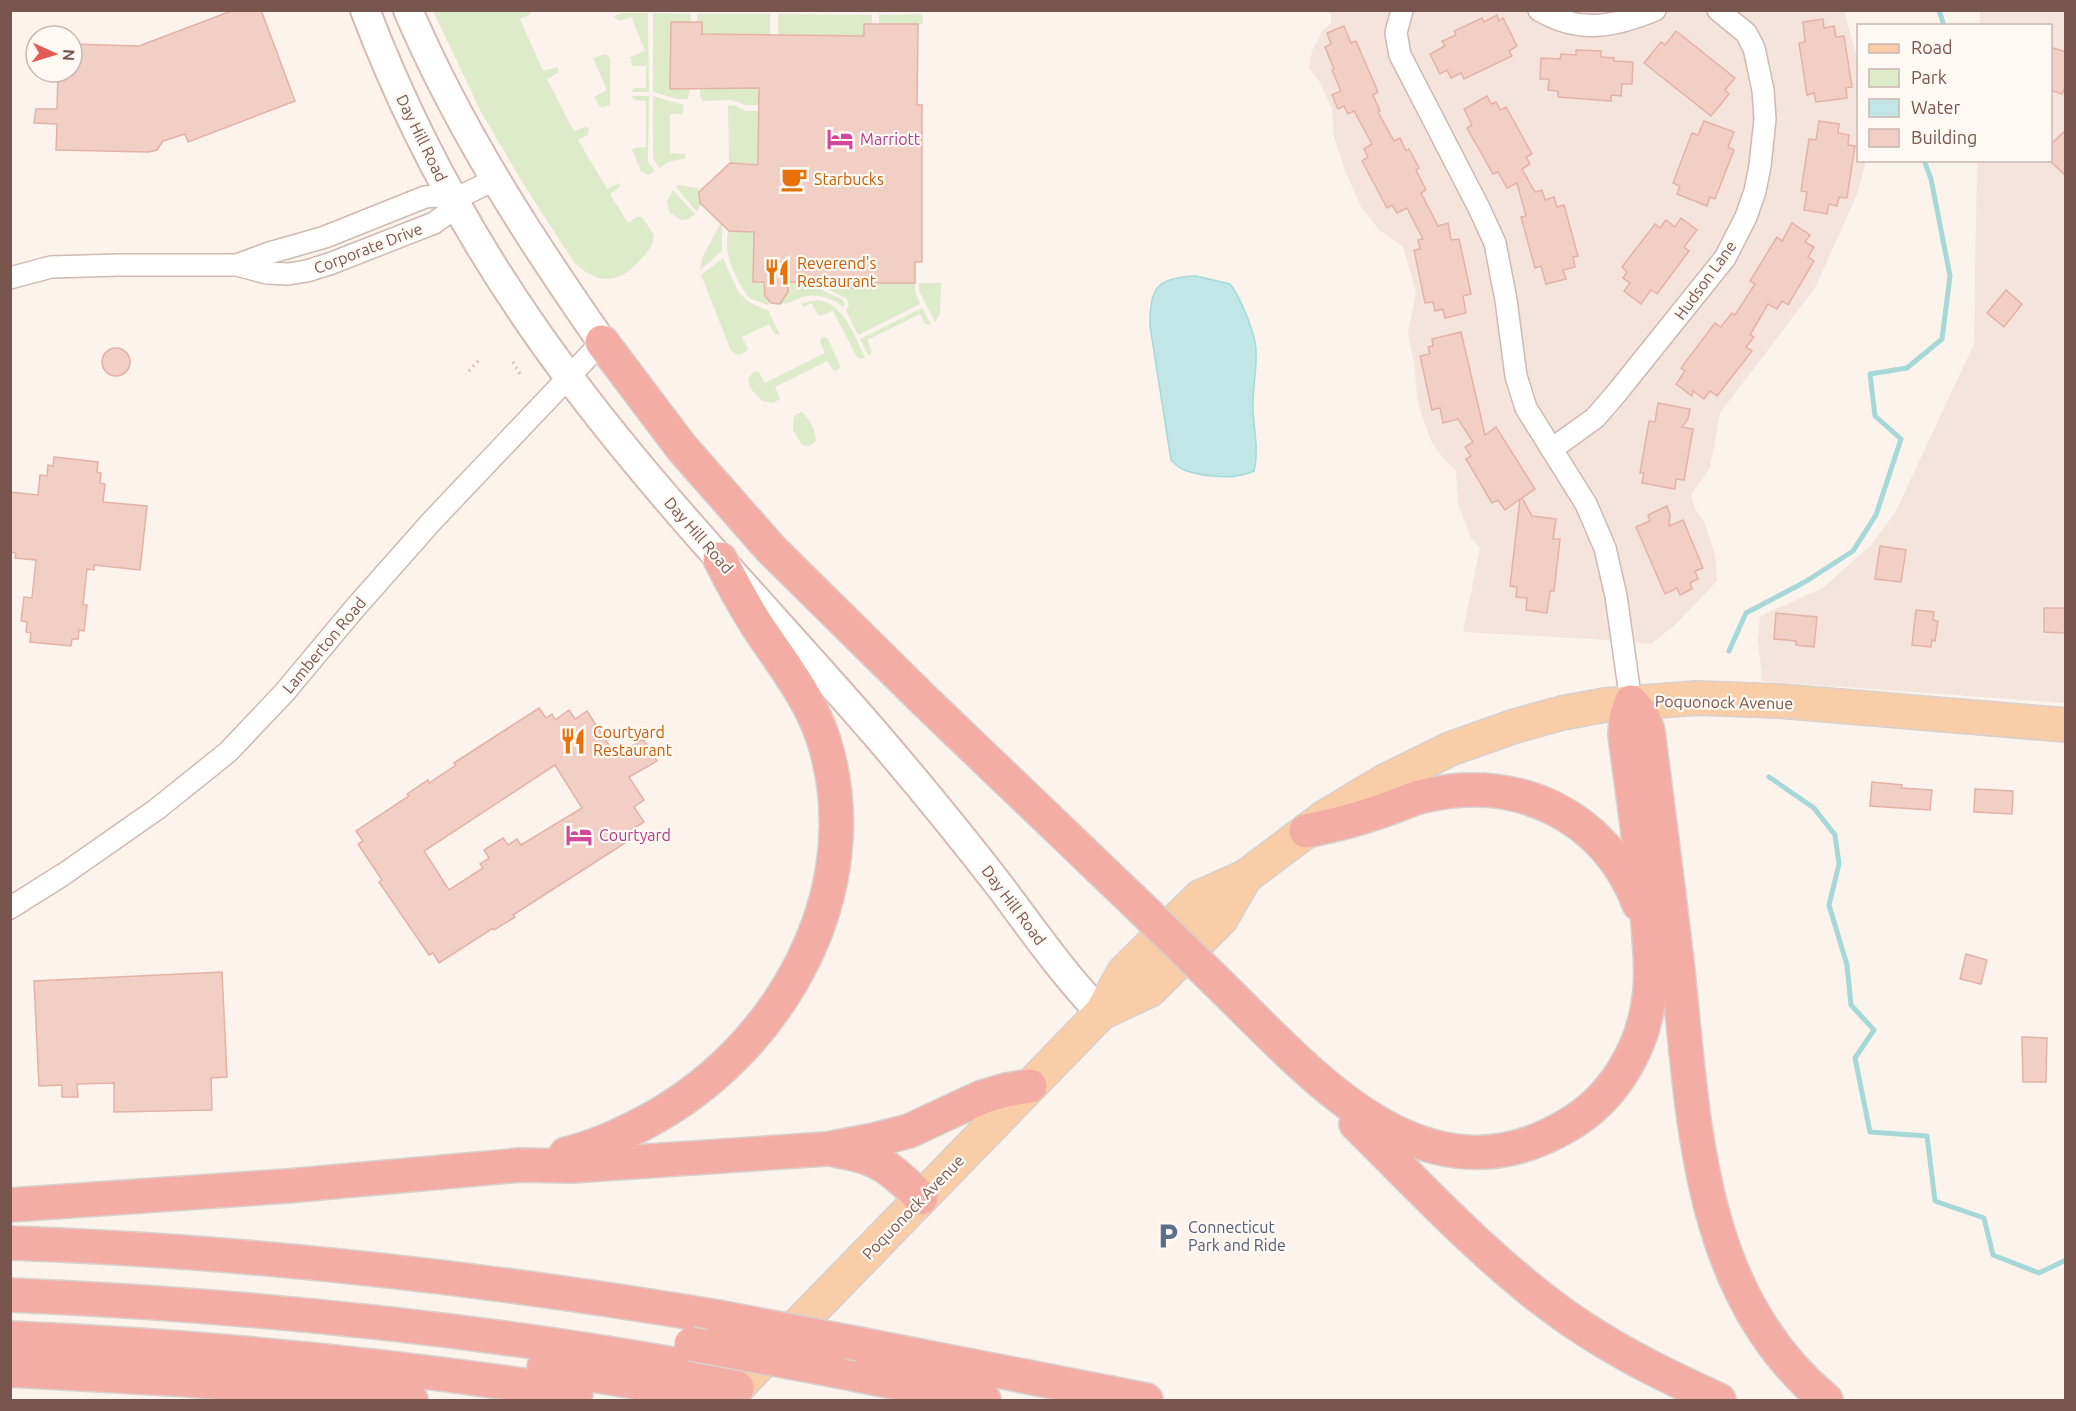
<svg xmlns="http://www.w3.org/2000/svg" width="2076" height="1411" viewBox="0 0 2076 1411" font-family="Ubuntu,sans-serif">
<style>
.residential{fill:#f4e4db}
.green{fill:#ddebca}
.water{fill:#c0e7e6;stroke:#a6d8d8;stroke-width:1.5}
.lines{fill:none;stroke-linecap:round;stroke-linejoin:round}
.stream{stroke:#a6d8d8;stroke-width:5}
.building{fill:#f1cfc4;stroke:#e4b2a5;stroke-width:1.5;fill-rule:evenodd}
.street-casing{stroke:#cfb9b1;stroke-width:24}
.secondary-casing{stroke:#d5bbb1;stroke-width:32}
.primary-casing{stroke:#d9d0cd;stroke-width:36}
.highway-casing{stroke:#d9d0cd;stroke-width:36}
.path{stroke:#d7b1a6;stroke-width:3;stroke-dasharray:1.5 4.5;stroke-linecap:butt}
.street{stroke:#fff;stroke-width:21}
.secondary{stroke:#fff;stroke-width:28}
.primary{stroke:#f8cda7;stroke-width:33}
.highway{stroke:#f4ada5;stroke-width:33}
.highway-bridge-casing{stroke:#d9d0cd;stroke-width:36;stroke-linecap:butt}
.highway-bridge{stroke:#f4ada5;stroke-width:33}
.labels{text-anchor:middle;stroke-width:4.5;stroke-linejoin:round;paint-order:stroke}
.street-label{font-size:16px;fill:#78564e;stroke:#fff8f3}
.hotel-label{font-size:16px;fill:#b23c85;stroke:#fff8f3;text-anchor:start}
.food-label{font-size:16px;fill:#c56008;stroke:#fff8f3;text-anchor:start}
.service-label{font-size:16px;fill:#4e5e75;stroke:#fff8f3;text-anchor:start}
</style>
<rect width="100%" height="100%" fill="#fcf3ec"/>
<g class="residential">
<path d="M1326,11H1844L1858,61V160L1865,161V166L1856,197L1815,288L1720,413L1710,467L1691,495L1695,509L1704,521L1715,554L1717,581L1675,625L1651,644L1593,639L1463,632L1480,548L1471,538L1458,504L1456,471L1443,458L1431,441L1418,404L1414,363L1408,332L1416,292L1403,247L1379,230L1361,207L1345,171L1334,136L1332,109L1319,81L1309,68L1312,51L1322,31L1331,23V14Z"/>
<path d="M1980,11H2065V703L1762,681L1758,639L1760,616L1823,588L1871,545L1895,513L1974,344L1977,161L2050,160V26L1980,25Z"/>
</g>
<g class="green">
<path d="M433,11H531L529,15L520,19L543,71L558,67L559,72L547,79L574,132L584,127L589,128L588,135L578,140L607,189L619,183L621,186L610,194L628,223L637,217H642L654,235C654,245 647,252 641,259C619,285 596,285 573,261L521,180L481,112Z"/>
<path d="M622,13H648L649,92H631L634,88H646V66H632L630,57L645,51L631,17L620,21L616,19L614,16Z"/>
<path d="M653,13L691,14V22H671L670,89H690L688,99H677L653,92Z"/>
<path d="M697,14H770V35L702,34V23L697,22Z"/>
<path d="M778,14L872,15V24H864V36L778,35Z"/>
<path d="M920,14L923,17V24H879V15Z"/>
<path d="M606,54L610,58V105L602,108L598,104L594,97L607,90L593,58Z"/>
<path d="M700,88H771V105H745L731,100L703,101L700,97Z"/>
<path d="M631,96H649L648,162L655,171L648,175L641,171L632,150L634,148L646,147V101L635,100Z"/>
<path d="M653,96L684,105L682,114H670V153L685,154L686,158L668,162L659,168L653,158Z"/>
<path d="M734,105L746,111H759L758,168L741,186L729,163L728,106Z"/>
<path d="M678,185L698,188L702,202L697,212L676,187Z"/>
<path d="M673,190L695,214L688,219L681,220L669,212L667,201Z"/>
<path d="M722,221V251L700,270L703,256Z"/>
<path d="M729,228L754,229L765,296L770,302L768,305L749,298C736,279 721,252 729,228Z"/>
<path d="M723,258C736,285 736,301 768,310L780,335L774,334L769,324L742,337L748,349L746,352L738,355L731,351L701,275Z"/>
<path d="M788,282H820L822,290L843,300L844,304L843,307C831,297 814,292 800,298C792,301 789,304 780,304L785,297Z"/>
<path d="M824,282L846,283V288H872V283H915V292L920,304L858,335L846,310L849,305L847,299L824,287Z"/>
<path d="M919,283H941L940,314L935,322L919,291Z"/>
<path d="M819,300C846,306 854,336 865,358L861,359L857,357L833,311L820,316L817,314L812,303L803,307L801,303Z"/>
<path d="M922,308L931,325L925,324L920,314L867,340L872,351L869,356L860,339Z"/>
<path d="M825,337L828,339L840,366L839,369L834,371L827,361L775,387L780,399L773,403L762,401L750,388L748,378L755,371L759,372L765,383L825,353L820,342L821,338Z"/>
<path d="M801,412C809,416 816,432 816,441L810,446L802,445L793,430L794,416Z"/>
</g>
<path class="water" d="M1196,276L1230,284C1240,296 1256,335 1256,351C1257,371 1252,391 1253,411C1254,431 1259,451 1254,471C1236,480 1206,477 1187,471C1181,470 1176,465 1171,460L1150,326C1149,287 1158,277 1196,276Z"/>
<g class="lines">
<g class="stream">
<path d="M1939,10L1944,26"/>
<path d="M1729,651L1746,613L1805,582L1853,551L1876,515L1901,439L1875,416L1870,374L1907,368L1942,339L1950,276L1931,179L1924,160"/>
<path d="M1769,777L1814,808L1835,835L1839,864L1829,905L1847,965L1851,1005L1874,1030L1855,1058L1870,1132L1927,1136L1935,1201L1984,1218L1993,1255L2039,1273L2066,1260"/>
</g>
</g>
<g class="building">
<path d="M234,10H261L295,101L188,142L185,134L163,141L157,150L149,152L56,150L57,124L34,123L36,109H57L58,72H72V44L139,46Z"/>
<path d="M1497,15L1499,21L1503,18L1517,46L1509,51L1512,56L1464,79L1461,73L1451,78L1447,70L1440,74L1430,54L1445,46L1442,41L1456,35L1454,31L1482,18L1484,22Z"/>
<path d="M1823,19L1824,28L1834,26L1836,37L1844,36L1852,87L1846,88L1847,98L1816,102L1814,93L1807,95L1799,43L1805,42L1803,22Z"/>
<path d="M671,22H702V34L864,36V24H918L917,105H922V262H915V283H872L873,288H846V283L788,282V292L780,304L771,303L765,296L764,282H753L754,232L729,231L700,203L699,192L730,163L758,165L759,88L670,89Z"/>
<path d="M1344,26L1351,43L1356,41L1378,92L1373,95L1380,111L1378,112L1394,141L1400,138L1406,151L1409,149L1419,168L1416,170L1426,190L1421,193L1438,226L1448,223L1451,240L1459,239L1471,294L1463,296L1466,313L1445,318L1443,309L1435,311L1433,302L1425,303L1414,250L1420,249L1418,240L1423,239L1407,208L1397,213L1392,205L1387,208L1362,161L1368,157L1364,149L1372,144L1354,111L1348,114L1344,106L1338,109L1332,95L1341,91L1332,70L1334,69L1325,47L1331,44L1327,33Z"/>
<path d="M1676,31L1735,78L1725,90L1729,94L1711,116L1644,63L1661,42L1665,45Z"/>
<path d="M2050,47L2066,52V85L2062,94L2050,90Z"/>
<path d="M1576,50L1601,51V57L1614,58V61L1633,62L1632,84H1622L1621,96L1611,95V101L1558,97V91L1548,90L1549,79H1540L1541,58L1560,59L1561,54L1576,55Z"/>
<path d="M1487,96L1491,104L1496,102L1500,110L1506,107L1532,154L1526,157L1530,164L1522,169L1535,192L1542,190L1545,200L1554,197L1557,207L1564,205L1578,256L1573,257L1575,267L1563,270L1566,279L1546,284L1541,266L1535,268L1521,217L1526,216L1517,183L1507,188L1498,172L1493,174L1467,128L1472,125L1464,109Z"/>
<path d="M1704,121L1734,132L1728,147L1734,150L1715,199L1710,197L1707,206L1677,194L1680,186L1673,183L1692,133L1698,135Z"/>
<path d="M1819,121L1839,124L1838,133L1849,135L1848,145L1855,146L1847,198L1839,197L1837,206L1829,204L1827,214L1804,210L1807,192L1801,191L1809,139L1816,140Z"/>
<path d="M2066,130V176L2050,161V145Z"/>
<path d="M1681,218L1697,230L1684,247L1689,251L1657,294L1651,290L1641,304L1624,291L1630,283L1623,278L1627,272L1622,267L1655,224L1660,228L1666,220L1675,227Z"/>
<path d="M1792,223L1810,235L1805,242L1814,247L1808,257L1814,261L1788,305L1782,301L1777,309L1768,304L1750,335L1754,337L1746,347L1752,351L1717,396L1710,391L1704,399L1693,391L1692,396L1676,384L1685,371L1681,368L1715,323L1721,327L1732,313L1735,315L1755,284L1750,281L1777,237L1782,241Z"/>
<path d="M2006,290L2022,304L2004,327L1987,313Z"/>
<path d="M1461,332L1485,435L1496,427L1535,489L1522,498L1532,516L1556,519L1553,539H1560L1554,591H1550L1547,613L1526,610L1527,598L1516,597L1517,587L1510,586L1520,499L1505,510L1498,500L1492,503L1466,459L1471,456L1465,447L1473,442L1458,419L1443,423L1440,408L1432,410L1420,356L1430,354L1428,347L1433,346L1432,339Z"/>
<circle cx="116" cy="362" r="14"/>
<path d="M1658,403L1690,409L1688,419L1682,427L1693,429L1684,480L1676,479L1675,489L1642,483L1644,473H1640L1649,421L1655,422Z"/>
<path d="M54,457L98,462L97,472L101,473L100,483L105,484L103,502L147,506L140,570L94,565V570L87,569L83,605H87L84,631L79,630L78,639H72L71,646L30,642L31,633L26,632L27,622L21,621L24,597L32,598L36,560L15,558L16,553L10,552V492L38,495L40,475L47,476L48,465L53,466Z"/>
<path d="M1667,506L1670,515L1669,526L1683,520L1703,568L1695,571L1698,579L1690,583L1692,589L1680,595L1677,588L1665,594L1636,527L1650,521L1648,515Z"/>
<path d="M1880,546L1906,550L1901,582L1875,579Z"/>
<path d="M2044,608H2066V633L2044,632Z"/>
<path d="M1916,610L1934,612L1933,620L1938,621L1935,641L1932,640L1931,647L1912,645Z"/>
<path d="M1776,613L1817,617L1814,647L1796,645V641L1774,639Z"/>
<path d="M539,708L546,718L552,714L555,720L569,710L575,719L587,711L616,756L643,739L657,761L629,777L644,800L634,807L644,822L621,836L625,843L513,915L515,917L494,930L493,928L439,963L433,953L429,955L379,882L382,880L358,844L363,841L356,831L409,796L407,794L428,780L429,783L456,765L454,763ZM555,765L582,808L521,845L517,839L508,845L503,838L484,850L489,858L480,864L483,868L449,890L424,851Z"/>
<path d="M1872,782L1902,785L1901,788L1932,790L1930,810L1870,806Z"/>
<path d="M1975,789L2013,791L2012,814L1974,812Z"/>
<path d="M1966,954L1987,960L1981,984L1960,979Z"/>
<path d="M222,972L227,1077L211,1078L212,1110L114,1112V1083L77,1084L78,1097H62V1085L39,1086L34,981Z"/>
<path d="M2022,1037L2047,1038L2046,1082H2023Z"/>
</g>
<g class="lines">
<g class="street-casing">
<g id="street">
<path d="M1402,10L1396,33L1400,55L1479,208L1495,243L1506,300L1516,376L1526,408L1586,504L1605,548L1616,596L1631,702"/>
<path d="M1539,10C1579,34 1614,27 1655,10"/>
<path d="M237,265L269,253L325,237L425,197L437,196L453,200"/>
<path d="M10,278L51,267L119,265H237L267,273L288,274L307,271L332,263L434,223L445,215L453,200L494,180"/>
<path d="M1552,449L1595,418L1615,395L1725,258L1746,217L1755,191L1760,166L1765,119L1763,90L1754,48L1746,33L1718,10"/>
<path d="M10,908L64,874L157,809L228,752L284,693L355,608L432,521L602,342"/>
</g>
</g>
<g class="secondary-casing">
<g id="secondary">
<path d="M365,10C419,152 495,283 588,402C679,520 783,626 880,739C921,787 961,836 999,885C1032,929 1063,974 1101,1013"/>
<path d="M408,10C459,129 528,236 602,342"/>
</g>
</g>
<g class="primary-casing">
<g id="primary">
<path d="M1101,1013L1150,990L1221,919L1245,877"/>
<path d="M725,1400L1101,1013L1124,972L1200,897L1245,877L1325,817L1385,781L1450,749L1515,726L1562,713L1605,705L1697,698L1780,701L2066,725"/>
</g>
</g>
<g class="highway-casing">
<g id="highway">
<path d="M602,342L682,448L771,549L926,702L1139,906"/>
<path d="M1306,831C1331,826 1356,820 1381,811C1397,806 1411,798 1428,795C1519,775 1605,816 1639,904"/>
<path d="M1216,981C1310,1072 1423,1212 1568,1125C1611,1100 1640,1054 1648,1005C1653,978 1650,951 1648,924C1643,861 1633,798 1625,735L1626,719L1631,702L1642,715L1648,731C1658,811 1669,891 1678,971C1694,1123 1698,1295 1826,1400"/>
<path d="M1356,1124C1417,1184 1477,1249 1545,1301C1599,1343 1657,1372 1719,1400"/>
<path d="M838,1151C879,1157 893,1170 921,1198"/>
<path d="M566,1154C593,1148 617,1137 642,1124C778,1054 871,893 824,741C811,699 782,663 758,627C744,605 732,583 720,559"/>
<path d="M10,1205L287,1186L521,1165L572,1166L827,1149L874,1140L909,1131L982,1097L1006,1090L1030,1086"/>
<path d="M10,1243C248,1251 484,1278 718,1317"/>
<path d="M10,1295C243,1305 477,1328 706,1370L721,1376L737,1388"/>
<path d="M10,1338C200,1346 388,1364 576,1393"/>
<path d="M859,1344L1146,1400"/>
<path d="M544,1367L701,1393H715L737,1388"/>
<path d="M10,1370L190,1380L411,1400"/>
<path d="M833,1370L984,1400"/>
</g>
</g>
<g class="path">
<path d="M513,362L520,374"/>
<path d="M469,371L480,359"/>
</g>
<use href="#street" class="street"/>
<use href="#secondary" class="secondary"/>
<use href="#primary" class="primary"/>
<use href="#highway" class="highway"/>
<g class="highway-bridge-casing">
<g id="highway-bridge">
<path d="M1139,906L1216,981"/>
<path d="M718,1317L859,1344"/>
<path d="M691,1344L833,1370"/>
</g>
</g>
<use href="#highway-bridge" class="highway-bridge"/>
</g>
<defs>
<g id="hotel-bare" transform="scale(2.07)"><path d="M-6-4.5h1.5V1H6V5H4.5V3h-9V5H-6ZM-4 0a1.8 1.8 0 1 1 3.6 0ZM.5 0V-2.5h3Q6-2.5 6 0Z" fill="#d1479c" stroke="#fff8f3" stroke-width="2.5" paint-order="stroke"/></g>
<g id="cafe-bare" transform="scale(2.07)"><path d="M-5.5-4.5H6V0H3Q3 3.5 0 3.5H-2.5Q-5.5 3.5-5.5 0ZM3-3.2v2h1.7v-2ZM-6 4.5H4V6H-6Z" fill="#e8710a" stroke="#fff8f3" stroke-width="2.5" paint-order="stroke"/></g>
<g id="restaurant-bare" transform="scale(2.07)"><path d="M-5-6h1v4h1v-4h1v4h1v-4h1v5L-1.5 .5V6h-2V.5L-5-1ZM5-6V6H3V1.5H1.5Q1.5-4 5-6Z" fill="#e8710a" stroke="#fff8f3" stroke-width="2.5" paint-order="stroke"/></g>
<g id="parking-bare" transform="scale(2.07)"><path d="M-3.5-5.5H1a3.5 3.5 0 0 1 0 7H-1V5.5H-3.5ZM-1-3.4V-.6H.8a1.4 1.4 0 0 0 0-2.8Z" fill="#5c6f8a" stroke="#fff8f3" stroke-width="2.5" paint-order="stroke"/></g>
</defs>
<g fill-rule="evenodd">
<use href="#hotel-bare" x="840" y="139"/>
<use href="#cafe-bare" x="794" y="179"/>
<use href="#restaurant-bare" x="777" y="272"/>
<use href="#restaurant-bare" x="573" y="741"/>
<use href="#hotel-bare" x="579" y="835"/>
<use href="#parking-bare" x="1168" y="1236"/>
</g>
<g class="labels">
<g class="street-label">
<text transform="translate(422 138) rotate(64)" y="6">Day Hill Road</text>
<text transform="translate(368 248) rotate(-21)" y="6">Corporate Drive</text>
<text transform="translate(1705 280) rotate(-54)" y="6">Hudson Lane</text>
<text transform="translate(699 535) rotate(49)" y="6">Day Hill Road</text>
<text transform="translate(324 645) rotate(-50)" y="6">Lamberton Road</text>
<text transform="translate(1724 702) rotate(1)" y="6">Poquonock Avenue</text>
<text transform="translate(1014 905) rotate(53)" y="6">Day Hill Road</text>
<text transform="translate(913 1207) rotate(-46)" y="6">Poquonock Avenue</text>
</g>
<g class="hotel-label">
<text x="860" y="145">Marriott</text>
<text x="599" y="841">Courtyard</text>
</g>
<g class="food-label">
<text x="814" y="185">Starbucks</text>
<text x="797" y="269">Reverend's<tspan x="797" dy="18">Restaurant</tspan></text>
<text x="593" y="738">Courtyard<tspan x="593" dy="18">Restaurant</tspan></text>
</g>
<g class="service-label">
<text x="1188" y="1233">Connecticut<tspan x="1188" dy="18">Park and Ride</tspan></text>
</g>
</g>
<rect width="2076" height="1411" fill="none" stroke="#78564e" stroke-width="24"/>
<rect x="1857" y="24" width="195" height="138" fill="#fff8f3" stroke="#c9b7b1" stroke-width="1.5"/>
<rect x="1869" y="44" width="30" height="9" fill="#f8cda7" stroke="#c9b7b1" stroke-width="1.5"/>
<text x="1911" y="54" font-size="18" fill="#78564e">Road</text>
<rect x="1869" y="69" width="30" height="18" fill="#ddebca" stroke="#c9b7b1" stroke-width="1.5"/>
<text x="1911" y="84" font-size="18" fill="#78564e">Park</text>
<rect x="1869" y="99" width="30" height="18" fill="#c0e7e6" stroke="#c9b7b1" stroke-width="1.5"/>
<text x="1911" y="114" font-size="18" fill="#78564e">Water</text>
<rect x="1869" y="129" width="30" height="18" fill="#f1cfc4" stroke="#c9b7b1" stroke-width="1.5"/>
<text x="1911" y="144" font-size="18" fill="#78564e">Building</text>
<g transform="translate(54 54) rotate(94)"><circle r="28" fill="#fff8f3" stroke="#c9b7b1" stroke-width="1.5"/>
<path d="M0-4.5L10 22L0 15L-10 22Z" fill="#e25d55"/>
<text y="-9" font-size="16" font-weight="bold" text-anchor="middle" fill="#78564e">N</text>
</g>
</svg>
